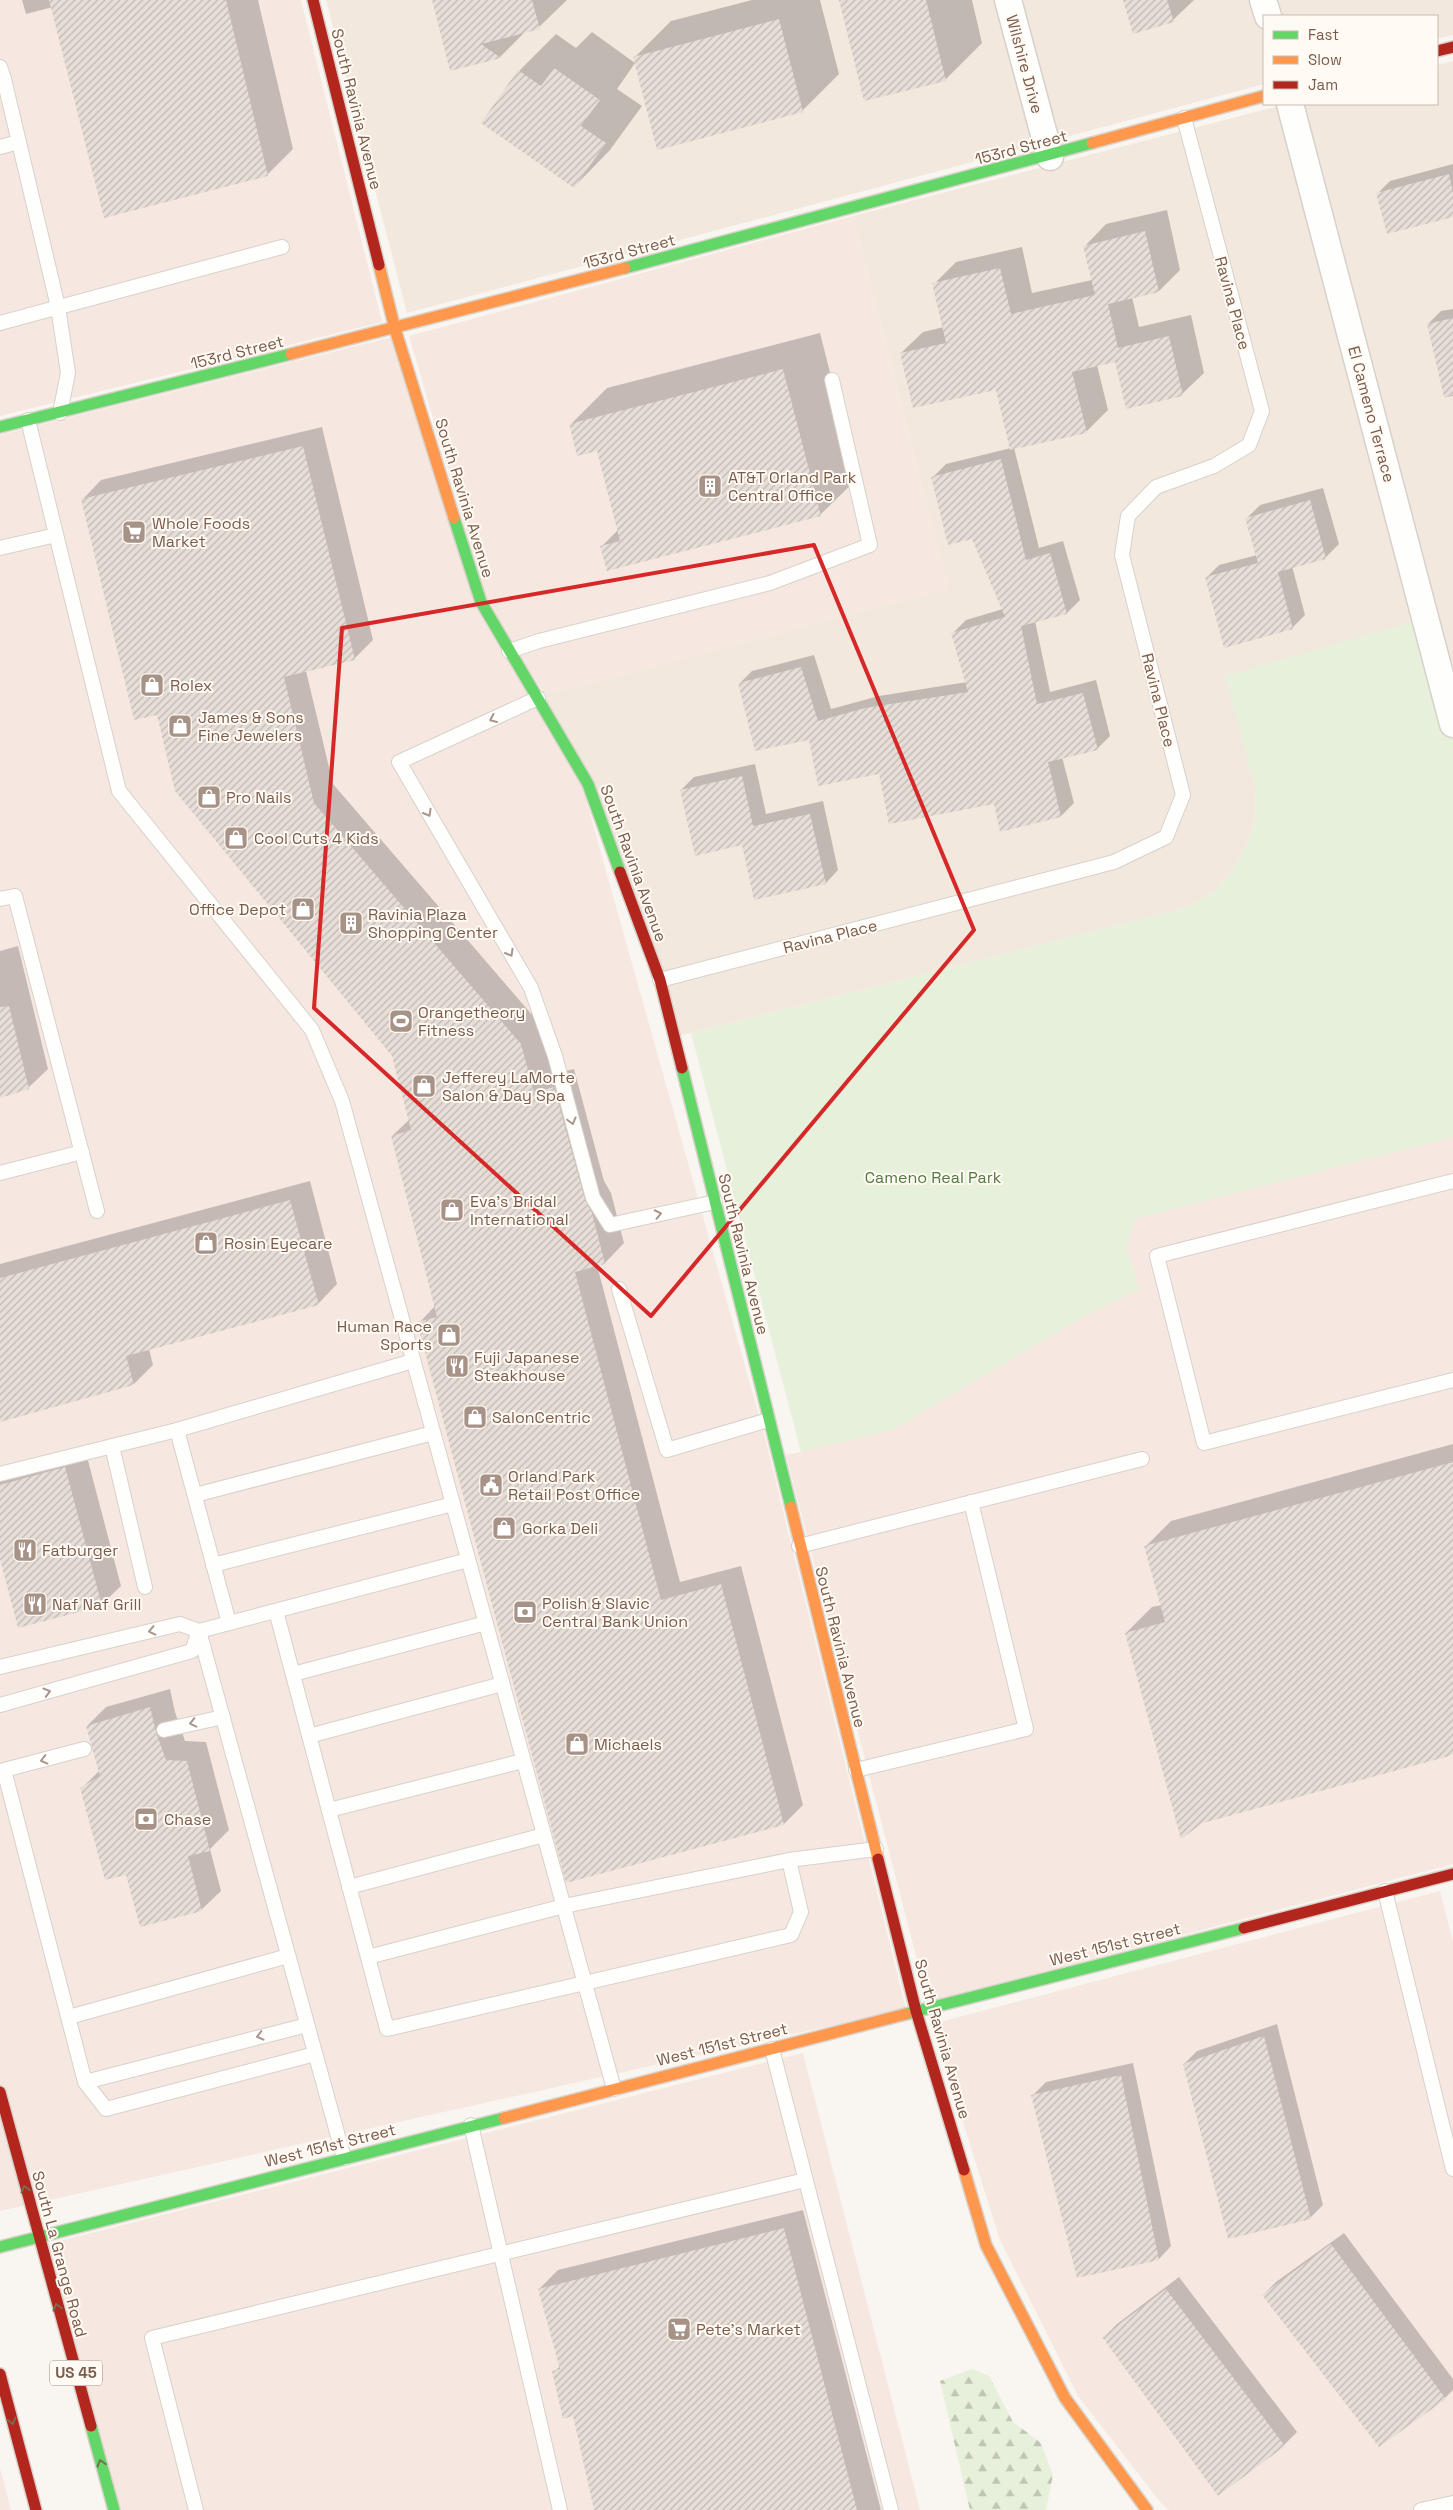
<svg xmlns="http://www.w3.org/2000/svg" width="1453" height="2510" viewBox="0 0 1453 2510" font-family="'Space Grotesk',sans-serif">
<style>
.residential{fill:#f2e8de}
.commercial{fill:#f6e8e1}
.forest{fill:url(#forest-firs)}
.park{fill:#e7f0db}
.shadow{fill:#0003}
.building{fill:url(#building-hatch)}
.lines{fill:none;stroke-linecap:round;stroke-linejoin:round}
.lane-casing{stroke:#d7d1cb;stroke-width:16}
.street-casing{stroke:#d7d1cb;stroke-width:29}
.fast-casing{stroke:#d9d2cb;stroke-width:14}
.slow-casing{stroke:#d9d2cb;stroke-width:14}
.jam-casing{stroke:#d9d2cb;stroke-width:14}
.lane{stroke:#fefefd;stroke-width:14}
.street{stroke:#fefefd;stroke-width:26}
.fast{stroke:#63d668;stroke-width:11}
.slow{stroke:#ff974d;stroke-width:11}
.jam{stroke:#b3261e;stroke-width:11}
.oneway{stroke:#a8958b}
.oneway2{stroke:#776e51}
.marked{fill:none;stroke:#d62828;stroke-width:4;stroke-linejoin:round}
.labels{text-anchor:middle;stroke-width:4;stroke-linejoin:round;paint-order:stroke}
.shield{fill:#fffaf3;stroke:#a28b7f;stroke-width:1}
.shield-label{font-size:15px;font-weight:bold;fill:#7a5c4d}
.street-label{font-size:16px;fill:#7a5c4d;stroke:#fffaf3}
.poi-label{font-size:16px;fill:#7a5c4d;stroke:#fffaf3;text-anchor:start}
.park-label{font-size:16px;fill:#537a41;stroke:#fffaf3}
</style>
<defs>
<pattern id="forest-firs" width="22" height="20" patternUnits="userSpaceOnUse" patternTransform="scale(1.25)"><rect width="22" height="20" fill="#e7f0db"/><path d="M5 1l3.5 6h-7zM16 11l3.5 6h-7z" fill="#c0c6b4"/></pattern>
<pattern id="building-hatch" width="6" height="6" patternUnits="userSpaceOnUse" patternTransform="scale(1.25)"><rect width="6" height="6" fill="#e6ded7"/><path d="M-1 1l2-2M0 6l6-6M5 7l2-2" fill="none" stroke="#bfb7b1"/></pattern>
</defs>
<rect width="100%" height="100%" fill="#f9f5f0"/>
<g class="residential">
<path d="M326,0H1453V35L1437,39V16H1264V84L407,313Z"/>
<path d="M1453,61V726L1226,676L1256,789L1255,819L1249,839L1234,869L1215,891L1186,908L679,1036L545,695L948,588L853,216L1287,104H1437V65Z"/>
</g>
<g class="commercial">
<path d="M0,0H301L382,322L0,416Z"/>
<path d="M853,216L948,588L545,695L487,602L409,336Z"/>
<path d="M392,337L475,606L583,789L763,1430L906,2009L0,2211V435Z"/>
<path d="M1453,1137V1864L928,2002L786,1455L801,1452L1139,1289L1127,1248L1134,1219Z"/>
<path d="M1440,1891L1453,1942V2510H1169L1161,2503L1078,2396L1000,2240L932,2024Z"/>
<path d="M803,2053L920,2510H121L40,2246Z"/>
<path d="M0,2468L11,2510H0Z"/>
</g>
<path class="forest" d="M972,2369L989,2376L1013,2422L1041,2443L1053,2475L1046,2510H970L940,2381Z"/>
<path class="park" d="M1418,620L1453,726V1137L1134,1219L1127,1249L1139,1289L1090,1313L894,1429L801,1452L691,1033L1186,908L1215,891L1234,869L1249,839L1255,819L1256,789L1225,676Z"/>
<g class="shadow">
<path d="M22,0H258L293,149L267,175L53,7L26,14Z"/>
<path d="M433,0H567L539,27L526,31L500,57L451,69Z"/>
<path d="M752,0H820L839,74L802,111L635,57L671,21Z"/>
<path d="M844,0H972L982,43L946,79L865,100Z"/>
<path d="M1125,0H1194L1173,20Z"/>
<path d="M592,32L635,63L617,89L642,106L610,150L574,187L482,123L519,71L556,34L576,48Z"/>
<path d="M1453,164V216L1377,194L1390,181Z"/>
<path d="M1167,210L1180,270L1159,291L1132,297L1139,327L1191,315L1204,373L1182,394L1116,360L1097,365L1108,410L1086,432L1014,448L1039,548L1063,541L1080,600L1067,613L1035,621L1050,692L1096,680L1110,736L1097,749L1062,757L1074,803L1061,816L995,803L880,773L810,739L739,684L752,671L814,655L831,709L879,696L967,682L953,633L966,620L1003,609L973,537L933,477L946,464L1011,448L997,388L901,353L923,332L944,327L934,284L956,262L1022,247L1032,293L1092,280L1085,246L1106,224Z"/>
<path d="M1453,309V396L1445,397L1428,324L1441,311Z"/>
<path d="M820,333L857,479L820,515L602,546L619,529L598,449L570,425L607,388Z"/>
<path d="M322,427L373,640L354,659L306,671L333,784L540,1024L553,1074L574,1069L604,1181L611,1193L624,1243L605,1263L597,1265L680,1582L741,1566L803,1805L784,1824L419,1323L435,1306L392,1136L410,1119L393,1055L158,713L82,500L101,480Z"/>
<path d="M1323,488L1339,544L1326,557L1292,566L1305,615L1292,628L1206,578L1219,565L1257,555L1247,518L1260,505Z"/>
<path d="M755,764L766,814L823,801L838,870L826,883L743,844L681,790L694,777Z"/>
<path d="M18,946L48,1069L28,1088L0,1096V951Z"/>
<path d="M310,1181L337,1284L318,1304L149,1349L153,1365L134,1384L0,1420V1264Z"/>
<path d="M1453,1444V1754L1126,1633L1152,1607L1162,1605L1146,1546L1171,1521Z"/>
<path d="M85,1449L121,1586L101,1605L0,1554V1473Z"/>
<path d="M170,1689L175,1712L185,1741L206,1742L229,1830L210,1849L221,1891L201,1910L127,1873L82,1788L100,1770L87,1726L106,1707Z"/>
<path d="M1277,2024L1323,2205L1310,2218L1184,2064L1197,2051Z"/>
<path d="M1133,2063L1171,2246L1159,2259L1033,2095L1046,2082Z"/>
<path d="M803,2210L881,2510H614L554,2372L560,2366L539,2289L558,2270Z"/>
<path d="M1344,2233L1453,2379V2390L1445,2398L1263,2295L1276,2282Z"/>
<path d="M1179,2277L1297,2432L1284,2445L1104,2337L1117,2324Z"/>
</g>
<g class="building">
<path d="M49,0H226L268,176L104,218Z"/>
<path d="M432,0H532L540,29L481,44L501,58L450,71Z"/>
<path d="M839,0H926L946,81L864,101Z"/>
<path d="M1123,0H1167L1174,22L1133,34Z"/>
<path d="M779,19L803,112L657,150L633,57Z"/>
<path d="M554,68L600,100L581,126L606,143L574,188L481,123L518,70L541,86Z"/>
<path d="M1449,174L1453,193V217L1387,234L1376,193Z"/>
<path d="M1145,231L1159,292L1108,304L1118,348L1169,336L1183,396L1126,409L1115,362L1072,372L1087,433L1010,450L996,390L913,408L900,353L946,343L932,283L1000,268L1011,314L1095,295L1083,246Z"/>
<path d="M1453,318V395L1444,397L1427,324Z"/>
<path d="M783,369L821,516L607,571L600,546L620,541L597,451L577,456L569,424Z"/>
<path d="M303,446L355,660L284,677L314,803L521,1044L534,1092L554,1087L585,1200L592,1213L605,1264L575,1272L661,1600L721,1584L784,1825L566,1883L417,1322L437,1317L391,1136L411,1130L392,1056L175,791L157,715L134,720L81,499Z"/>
<path d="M1001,459L1026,560L1050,553L1067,614L1021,626L1037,704L1083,693L1098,750L1048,762L1061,817L1000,832L994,804L889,824L879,774L818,786L809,740L755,751L738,683L801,667L818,721L865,708L968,692L951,633L1005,617L972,539L948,545L931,477Z"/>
<path d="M1310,500L1326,559L1278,572L1293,629L1224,648L1205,577L1258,563L1245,518Z"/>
<path d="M742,776L753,826L810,814L826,884L754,900L742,845L695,856L680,790Z"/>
<path d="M9,1006L29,1089L0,1098V1007Z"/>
<path d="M290,1200L319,1305L126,1356L134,1385L0,1422V1278Z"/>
<path d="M1453,1462V1755L1203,1823L1181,1839L1125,1633L1165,1622L1144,1546Z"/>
<path d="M65,1467L102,1606L18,1628L0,1559V1485Z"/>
<path d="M150,1707L156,1732L166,1760L187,1761L210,1851L188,1856L202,1911L140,1927L126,1875L105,1880L80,1788L100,1776L86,1726Z"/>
<path d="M1264,2036L1311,2219L1228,2239L1183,2064Z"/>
<path d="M1121,2075L1159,2260L1077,2278L1031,2095Z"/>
<path d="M784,2228L857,2510H594L573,2416L563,2419L552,2371L560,2369L538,2289Z"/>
<path d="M1331,2244L1446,2399L1379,2447L1262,2295Z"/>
<path d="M1166,2289L1285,2446L1218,2496L1102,2337Z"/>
</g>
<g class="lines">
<g class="lane-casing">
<g id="lane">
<path d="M0,67L4,79"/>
<path d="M0,80L4,79L58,307L68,373L60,413"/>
<path d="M0,147L19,142"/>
<path d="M0,323L282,247"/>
<path d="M28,420L119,791L312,1030L342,1101L614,2089"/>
<path d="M0,548L56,535"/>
<path d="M509,651L539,641L770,583L870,545L832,380"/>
<path d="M538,698L399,762L531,988L555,1056L593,1198L610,1225L715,1202"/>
<path d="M0,899L15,896L97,1211"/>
<path d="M660,980L1114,862L1166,837L1183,795L1122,555L1128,516L1156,487L1214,466L1249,445L1262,411L1184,118"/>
<path d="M0,1173L82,1152"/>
<path d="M1453,1181L1157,1256L1204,1443L1453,1380"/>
<path d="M619,1289L667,1450L768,1420"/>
<path d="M177,1430L229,1623"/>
<path d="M112,1446L145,1587"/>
<path d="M0,1474L177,1430L413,1361"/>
<path d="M195,1495L433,1433"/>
<path d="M799,1546L1142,1459"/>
<path d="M213,1565L453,1504"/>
<path d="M276,1611L387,2029L791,1935L801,1912L789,1860"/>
<path d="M199,1631L344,2158"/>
<path d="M0,1667L180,1624L199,1631L468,1560"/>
<path d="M293,1674L486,1623"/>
<path d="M0,1705L192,1651L199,1631"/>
<path d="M164,1730L223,1717"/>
<path d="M309,1736L502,1684"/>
<path d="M84,1749L4,1770L85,2082L106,2109L315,2054"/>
<path d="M856,1770L1026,1729L971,1502"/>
<path d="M329,1810L523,1761"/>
<path d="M349,1887L544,1835"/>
<path d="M1385,1891L1453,2169"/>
<path d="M368,1957L564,1906L789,1860L876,1849"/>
<path d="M69,2017L288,1956"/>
<path d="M772,2049L891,2510"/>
<path d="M85,2082L307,2025"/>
<path d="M471,2125L560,2510"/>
<path d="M196,2510L152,2338L805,2180"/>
<path d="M1421,2510L1453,2503"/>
</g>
</g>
<g class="street-casing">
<g id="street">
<path d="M1008,0L1050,157"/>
<path d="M1263,0L1268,16"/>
<path d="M1290,104L1453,724"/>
</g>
</g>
<g class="fast-casing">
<g id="fast">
<path d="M625,268L1092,143"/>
<path d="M0,427L291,354"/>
<path d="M454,518L481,602L588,784L620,872"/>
<path d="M682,1068L791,1507"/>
<path d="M906,2014L1244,1928"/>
<path d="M0,2247L504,2118"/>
<path d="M91,2426L114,2510"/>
</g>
</g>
<g class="slow-casing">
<g id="slow">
<path d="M1092,143L1264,96"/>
<path d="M379,265L395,329L454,518"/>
<path d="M291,354L625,268"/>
<path d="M791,1507L878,1859"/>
<path d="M504,2118L906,2014"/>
<path d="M964,2170L986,2245L1065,2398L1147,2510"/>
</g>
</g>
<g class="jam-casing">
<g id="jam">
<path d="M313,0L379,265"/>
<path d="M1437,51L1453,47"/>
<path d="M620,872L660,980L682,1068"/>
<path d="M878,1859L916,2011L964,2170"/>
<path d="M1244,1928L1453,1874"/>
<path d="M0,2092L91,2426"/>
<path d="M0,2374L36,2510"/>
</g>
</g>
<use href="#lane" class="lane"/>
<use href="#street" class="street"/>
<use href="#fast" class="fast"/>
<use href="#slow" class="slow"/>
<use href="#jam" class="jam"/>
</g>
<defs><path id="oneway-chevron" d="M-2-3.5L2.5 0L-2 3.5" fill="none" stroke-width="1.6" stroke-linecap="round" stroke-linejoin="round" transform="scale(1.25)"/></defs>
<g class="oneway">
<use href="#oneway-chevron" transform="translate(493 719) rotate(155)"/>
<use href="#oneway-chevron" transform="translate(428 813) rotate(60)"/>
<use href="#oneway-chevron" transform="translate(510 953) rotate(60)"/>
<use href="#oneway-chevron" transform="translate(572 1121) rotate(75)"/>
<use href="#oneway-chevron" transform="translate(658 1214) rotate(-12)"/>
<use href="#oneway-chevron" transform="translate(152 1631) rotate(167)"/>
<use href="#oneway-chevron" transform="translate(47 1692) rotate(-16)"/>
<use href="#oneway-chevron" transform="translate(193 1723) rotate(167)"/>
<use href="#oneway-chevron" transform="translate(44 1760) rotate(166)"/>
<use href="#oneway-chevron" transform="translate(260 2036) rotate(166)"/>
</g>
<g class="oneway2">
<use href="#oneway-chevron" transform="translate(25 2189) rotate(-105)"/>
<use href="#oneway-chevron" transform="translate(57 2307) rotate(-106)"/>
<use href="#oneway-chevron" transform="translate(12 2421) rotate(75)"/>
<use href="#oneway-chevron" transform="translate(101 2463) rotate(-106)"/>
</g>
<path class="marked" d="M814,545L974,930L651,1316L314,1008L342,628Z"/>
<defs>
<g id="building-square" transform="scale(1.25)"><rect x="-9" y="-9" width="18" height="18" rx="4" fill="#a69286" stroke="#fffaf3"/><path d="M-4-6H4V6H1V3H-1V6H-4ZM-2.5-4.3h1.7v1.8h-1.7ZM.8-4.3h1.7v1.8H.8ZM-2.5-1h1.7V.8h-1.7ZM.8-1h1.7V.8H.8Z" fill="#fff"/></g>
<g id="supermarket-square" transform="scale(1.25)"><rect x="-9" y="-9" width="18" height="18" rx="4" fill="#a69286" stroke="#fffaf3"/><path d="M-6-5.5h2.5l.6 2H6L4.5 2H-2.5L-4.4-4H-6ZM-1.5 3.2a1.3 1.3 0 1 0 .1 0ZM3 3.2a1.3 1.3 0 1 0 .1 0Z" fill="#fff"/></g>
<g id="shop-square" transform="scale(1.25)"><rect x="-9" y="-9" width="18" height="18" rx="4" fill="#a69286" stroke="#fffaf3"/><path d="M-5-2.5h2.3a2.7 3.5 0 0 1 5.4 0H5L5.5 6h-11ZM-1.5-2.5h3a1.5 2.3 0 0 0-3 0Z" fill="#fff"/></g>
<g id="stadium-square" transform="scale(1.25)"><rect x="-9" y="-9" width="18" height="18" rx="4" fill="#a69286" stroke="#fffaf3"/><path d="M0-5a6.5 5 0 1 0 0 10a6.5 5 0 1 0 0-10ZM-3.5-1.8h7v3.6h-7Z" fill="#fff"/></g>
<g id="restaurant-square" transform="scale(1.25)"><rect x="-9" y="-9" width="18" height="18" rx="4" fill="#a69286" stroke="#fffaf3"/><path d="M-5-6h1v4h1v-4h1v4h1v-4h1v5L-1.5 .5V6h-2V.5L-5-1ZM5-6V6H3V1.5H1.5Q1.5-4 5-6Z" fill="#fff"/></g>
<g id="civic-square" transform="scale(1.25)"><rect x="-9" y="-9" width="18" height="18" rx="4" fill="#a69286" stroke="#fffaf3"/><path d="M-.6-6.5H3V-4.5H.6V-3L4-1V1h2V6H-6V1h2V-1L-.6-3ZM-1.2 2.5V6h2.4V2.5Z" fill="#fff"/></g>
<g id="bank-square" transform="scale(1.25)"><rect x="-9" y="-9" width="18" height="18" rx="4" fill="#a69286" stroke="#fffaf3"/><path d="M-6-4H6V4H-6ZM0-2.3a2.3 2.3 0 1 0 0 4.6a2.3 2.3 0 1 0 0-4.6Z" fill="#fff"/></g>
</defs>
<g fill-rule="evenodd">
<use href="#building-square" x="710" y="486"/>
<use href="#supermarket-square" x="134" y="532"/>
<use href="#shop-square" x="152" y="685"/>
<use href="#shop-square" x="180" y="726"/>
<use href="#shop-square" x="209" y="797"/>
<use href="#shop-square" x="236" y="838"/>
<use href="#shop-square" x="303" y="909"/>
<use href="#building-square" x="351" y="923"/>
<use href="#stadium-square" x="401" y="1021"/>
<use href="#shop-square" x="424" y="1086"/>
<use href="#shop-square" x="452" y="1210"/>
<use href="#shop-square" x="206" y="1243"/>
<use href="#shop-square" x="449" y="1335"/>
<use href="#restaurant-square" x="457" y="1366"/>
<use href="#shop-square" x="475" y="1417"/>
<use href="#civic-square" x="491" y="1485"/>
<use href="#shop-square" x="504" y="1528"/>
<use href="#restaurant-square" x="25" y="1550"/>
<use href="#restaurant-square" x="35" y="1604"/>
<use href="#bank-square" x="525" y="1612"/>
<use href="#shop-square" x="577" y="1744"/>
<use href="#bank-square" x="146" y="1819"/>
<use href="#supermarket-square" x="679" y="2329"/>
</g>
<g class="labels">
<rect class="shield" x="50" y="2360.5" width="52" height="25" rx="4"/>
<g class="shield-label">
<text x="76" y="2378">US 45</text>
</g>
<g class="street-label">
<text transform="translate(1025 64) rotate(75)" y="6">Wilshire Drive</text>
<text transform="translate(357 109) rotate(76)" y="6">South Ravinia Avenue</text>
<text transform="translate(1021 147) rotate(-15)" y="6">153rd Street</text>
<text transform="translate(629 251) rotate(-15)" y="6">153rd Street</text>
<text transform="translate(1233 303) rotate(75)" y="6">Ravina Place</text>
<text transform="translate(237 352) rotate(-14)" y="6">153rd Street</text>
<text transform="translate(1372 414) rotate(75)" y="6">El Cameno Terrace</text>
<text transform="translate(465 498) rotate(73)" y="6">South Ravinia Avenue</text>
<text transform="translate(1159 700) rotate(76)" y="6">Ravina Place</text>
<text transform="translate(634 863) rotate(70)" y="6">South Ravinia Avenue</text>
<text transform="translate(830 936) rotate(-14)" y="6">Ravina Place</text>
<text transform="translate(744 1254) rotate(76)" y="6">South Ravinia Avenue</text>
<text transform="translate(841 1647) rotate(76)" y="6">South Ravinia Avenue</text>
<text transform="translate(1115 1944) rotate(-14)" y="6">West 151st Street</text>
<text transform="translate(943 2039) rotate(74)" y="6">South Ravinia Avenue</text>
<text transform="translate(722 2044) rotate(-14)" y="6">West 151st Street</text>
<text transform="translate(330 2145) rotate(-14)" y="6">West 151st Street</text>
<text transform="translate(60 2254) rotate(75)" y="6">South La Grange Road</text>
</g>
<g class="poi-label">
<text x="728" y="483">AT&amp;T Orland Park<tspan x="728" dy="18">Central Office</tspan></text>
<text x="152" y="529">Whole Foods<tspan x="152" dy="18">Market</tspan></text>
<text x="170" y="691">Rolex</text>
<text x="198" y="723">James &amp; Sons<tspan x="198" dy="18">Fine Jewelers</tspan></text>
<text x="226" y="803">Pro Nails</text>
<text x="254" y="844">Cool Cuts 4 Kids</text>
<text x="286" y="915" text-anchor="end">Office Depot</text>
<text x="368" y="920">Ravinia Plaza<tspan x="368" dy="18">Shopping Center</tspan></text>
<text x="418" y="1018">Orangetheory<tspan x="418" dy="18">Fitness</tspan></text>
<text x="442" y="1083">Jefferey LaMorte<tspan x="442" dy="18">Salon &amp; Day Spa</tspan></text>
<text x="470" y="1207">Eva's Bridal<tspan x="470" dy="18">International</tspan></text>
<text x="224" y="1249">Rosin Eyecare</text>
<text x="432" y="1332" text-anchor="end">Human Race<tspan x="432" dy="18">Sports</tspan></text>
<text x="474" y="1363">Fuji Japanese<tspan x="474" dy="18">Steakhouse</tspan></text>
<text x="492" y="1423">SalonCentric</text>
<text x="508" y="1482">Orland Park<tspan x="508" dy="18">Retail Post Office</tspan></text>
<text x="522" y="1534">Gorka Deli</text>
<text x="42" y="1556">Fatburger</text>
<text x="542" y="1609">Polish &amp; Slavic<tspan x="542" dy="18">Central Bank Union</tspan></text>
<text x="52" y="1610">Naf Naf Grill</text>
<text x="594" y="1750">Michaels</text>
<text x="164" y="1825">Chase</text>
<text x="696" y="2335">Pete's Market</text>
</g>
<g class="park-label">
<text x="933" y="1183">Cameno Real Park</text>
</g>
</g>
<rect x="1263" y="15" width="175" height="90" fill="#fffaf3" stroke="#cabbb1"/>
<rect x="1273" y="31" width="25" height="8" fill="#63d668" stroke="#cabbb1"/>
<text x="1308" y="40" font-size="15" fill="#7a5c4d">Fast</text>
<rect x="1273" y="56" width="25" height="8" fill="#ff974d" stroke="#cabbb1"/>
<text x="1308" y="65" font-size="15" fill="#7a5c4d">Slow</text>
<rect x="1273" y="81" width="25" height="8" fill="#b3261e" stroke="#cabbb1"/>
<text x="1308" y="90" font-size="15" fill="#7a5c4d">Jam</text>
</svg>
